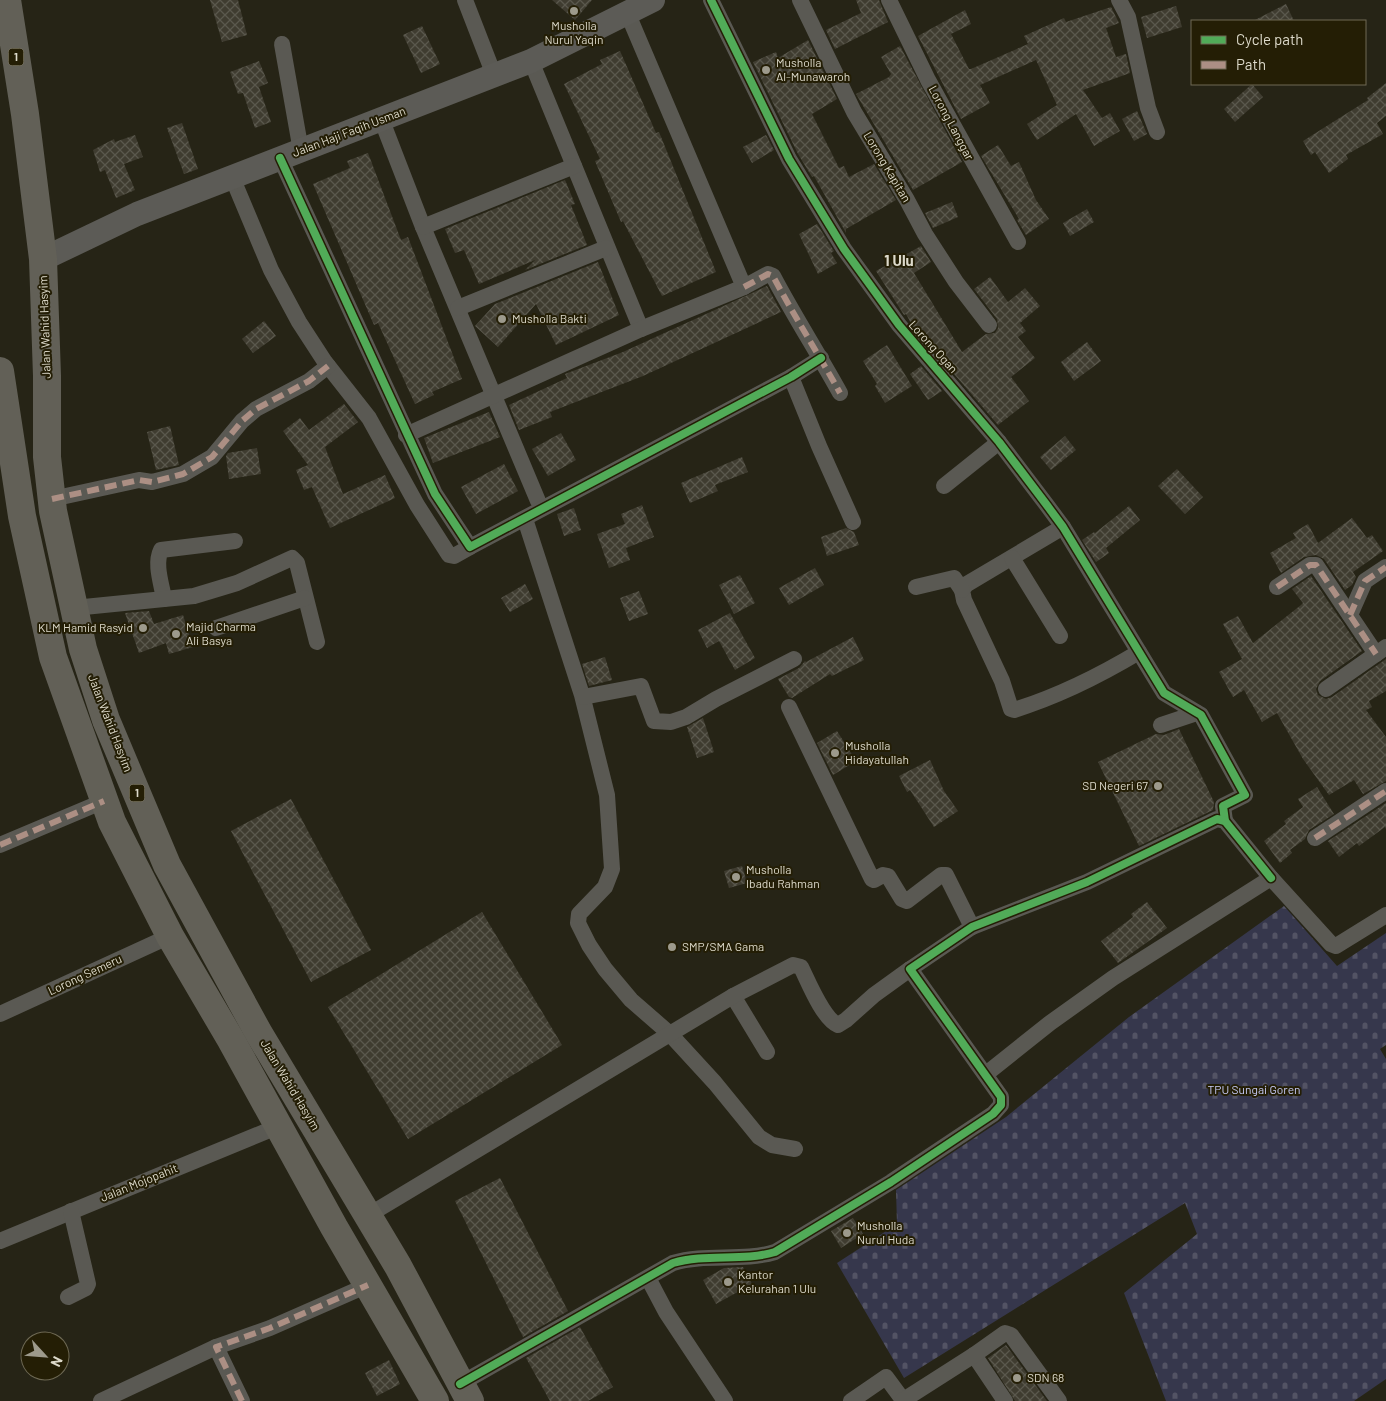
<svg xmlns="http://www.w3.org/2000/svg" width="1386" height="1401" viewBox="0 0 1386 1401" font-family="Barlow,sans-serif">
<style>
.cemetery{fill:url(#cemetery-stones)}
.building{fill:url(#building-cross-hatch)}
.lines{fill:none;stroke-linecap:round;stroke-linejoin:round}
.street{stroke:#5a5953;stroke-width:16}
.secondary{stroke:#5c5b56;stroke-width:24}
.highway{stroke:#626057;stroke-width:28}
.quiet{stroke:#ac8f84;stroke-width:6;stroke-dasharray:12 6;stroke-linecap:butt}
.cycleway-casing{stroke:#241e05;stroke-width:11}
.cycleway{stroke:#51ab58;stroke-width:8}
.poi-dot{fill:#9d9a8c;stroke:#241e05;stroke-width:2}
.labels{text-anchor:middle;stroke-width:4;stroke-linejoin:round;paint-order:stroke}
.shield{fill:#241e05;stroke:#a6a290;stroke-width:1}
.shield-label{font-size:11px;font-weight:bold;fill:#dddacb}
.poi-label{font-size:12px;fill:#dddacb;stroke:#241e05;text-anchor:start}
.street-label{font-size:12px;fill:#dddacb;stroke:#241e05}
.park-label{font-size:12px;fill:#c8ccf9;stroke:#241e05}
.quarter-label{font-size:15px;font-weight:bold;fill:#dddacb;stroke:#241e05}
</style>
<defs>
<pattern id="cemetery-stones" width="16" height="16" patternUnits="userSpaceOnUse" patternTransform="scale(1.25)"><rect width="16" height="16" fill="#36374c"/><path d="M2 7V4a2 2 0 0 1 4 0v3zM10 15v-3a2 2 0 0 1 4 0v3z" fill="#535364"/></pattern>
<pattern id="building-cross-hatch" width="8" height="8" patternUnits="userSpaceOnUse" patternTransform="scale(1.25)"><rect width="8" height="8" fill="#3f3c30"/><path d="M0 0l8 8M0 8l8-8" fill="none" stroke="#5a584d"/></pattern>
</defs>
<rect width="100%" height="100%" fill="#262416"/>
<path class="cemetery" d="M1284,906L1337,966L1386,933V1045L1380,1049L1386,1059V1379L1354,1401H1166L1124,1293L1197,1234L1185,1203L904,1378L837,1263L897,1224L896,1190L1006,1117L1129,1017Z"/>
<g class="building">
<path d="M210,0H238L247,35L222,42Z"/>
<path d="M552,0H592L575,20Z"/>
<path d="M856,0H879L888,22L835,49L826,30L861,13Z"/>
<path d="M1286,4L1294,21H1253Z"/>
<path d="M1176,6L1182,27L1147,38L1141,17Z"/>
<path d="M1111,7L1119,23L1106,28L1116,57L1126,54L1130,73L1083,90L1102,118L1110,113L1120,131L1094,146L1076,114L1037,140L1027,124L1057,105L1036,60L980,85L990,103L961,119L918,36L965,10L971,24L951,34L969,69H971L1028,44L1024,36L1064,18L1066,22Z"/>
<path d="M422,26L440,64L421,73L403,35Z"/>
<path d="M808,40L837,99L812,114L839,168L844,166L849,177L874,164L896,200L846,229V233L814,176L812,177L798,154L753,62L776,52L778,58Z"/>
<path d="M900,46L962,162L913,190L856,94L889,77L891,74L881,57Z"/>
<path d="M620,51L656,133L659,132L716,272L662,296L623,221L621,222L595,161L600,159L564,84L602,64L600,60Z"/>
<path d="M259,61L268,83L259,87L271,122L255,128L243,93L238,94L230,72Z"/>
<path d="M1386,83V116L1377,123L1383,134L1346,155L1348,159L1329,173L1315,152L1311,155L1303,141L1368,100L1367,98Z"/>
<path d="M1252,84L1263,97L1235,122L1224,109Z"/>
<path d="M1137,111L1147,134L1134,141L1122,119Z"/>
<path d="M182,123L198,169L184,174L167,128Z"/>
<path d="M135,135L143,157L124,164L135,190L116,198L105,170L100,172L93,150L114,139L115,142Z"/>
<path d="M766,135L774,150L752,163L743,147Z"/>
<path d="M998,145L1011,166L1019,162L1036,200L1049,219L1026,235L1017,220L1019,219L981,156Z"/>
<path d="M368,153L401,240L408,237L462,379L432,392L434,395L415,404L378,323L374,325L313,184L350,168L347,161Z"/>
<path d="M565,180L575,204L571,205L587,245L525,270L535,260L479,284L464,250L455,253L445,229Z"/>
<path d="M952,202L958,217L933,228L925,213Z"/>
<path d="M1087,209L1094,222L1070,236L1063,223Z"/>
<path d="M817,224L834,251L831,253L837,263L818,274L799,234Z"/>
<path d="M921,246L931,262L914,273L962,352L986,334L995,333L998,328L997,319L974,289L990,277L1008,302L1025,288L1040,306L1020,323L1026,331L1018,337L1035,358L1011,377L1029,401L998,425L912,325L906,314L904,315L876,271Z"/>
<path d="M598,262L619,315L556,345L536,304L498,347L475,326L495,304Z"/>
<path d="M767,286L781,312L643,376L550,412L552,417L519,430L509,405L567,378L565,374L623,352Z"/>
<path d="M264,321L276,336L253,353L242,339Z"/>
<path d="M1087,342L1101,361L1074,381L1061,362Z"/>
<path d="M887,345L912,386L885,403L875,386L877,384L863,361Z"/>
<path d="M921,366L942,391L928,400L910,374Z"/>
<path d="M344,404L358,422L325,447L343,494L385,475L395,498L330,528L312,487L304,490L296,470L308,465L283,431L300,418L309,430Z"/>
<path d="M489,412L500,437L433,463L424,438Z"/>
<path d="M170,426L179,465L156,470L147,432Z"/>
<path d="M561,433L576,460L548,476L532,449Z"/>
<path d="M1065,436L1076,450L1051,470L1040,457Z"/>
<path d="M257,448L261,474L229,479L226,456L228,453Z"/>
<path d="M742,457L748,472L715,485L718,491L690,503L681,483Z"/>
<path d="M504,464L518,491L476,514L461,487Z"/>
<path d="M1177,469L1203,497L1185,514L1158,486Z"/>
<path d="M642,505L654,537L626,548L630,560L609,568L597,534L625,524L621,514Z"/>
<path d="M1129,506L1140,520L1106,548L1109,553L1096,562L1082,540L1094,532L1095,533Z"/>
<path d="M574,508L581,530L564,536L557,514Z"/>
<path d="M1352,518L1367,538L1372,535L1383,551L1353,572L1356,577L1352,585L1345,590L1324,559L1316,555L1304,557L1281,573L1270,553L1296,538L1293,533L1308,524L1318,543Z"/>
<path d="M846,528L854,532L859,545L827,556L821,537Z"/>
<path d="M815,568L824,585L789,605L779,588Z"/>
<path d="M740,575L755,603L734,614L719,585Z"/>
<path d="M1311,576L1362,651L1320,681L1316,689L1318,695L1326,699L1332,697L1386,659V691L1369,701L1372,707L1366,710L1386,737V781L1363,794L1354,780L1329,795L1303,759L1277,713L1262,722L1244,690L1233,697L1219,672L1242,659L1223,624L1238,616L1253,643L1301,605L1303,603L1292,589Z"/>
<path d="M525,584L533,599L510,612L501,598Z"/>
<path d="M639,591L648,614L629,621L620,598Z"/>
<path d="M149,611L154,624L183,615L193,647L169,654L166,643L139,653L125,613Z"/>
<path d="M730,613L755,658L735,670L719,641L707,648L698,630Z"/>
<path d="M853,637L864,660L832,676L830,674L792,698L789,697L778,679L799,668L805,661L806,662Z"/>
<path d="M605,657L612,680L589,686L582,664Z"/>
<path d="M703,718L714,752L697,758L687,727Z"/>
<path d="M1179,729L1214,802L1213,810L1139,846L1098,762L1156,734L1164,735Z"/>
<path d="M837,731L856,761L833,775L817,743Z"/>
<path d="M930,760L944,791L958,811L934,827L910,790L907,792L899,776Z"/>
<path d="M1317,787L1334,814L1309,830L1305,839L1290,850L1292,853L1280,863L1264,841L1286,824L1284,821L1303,807L1298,799Z"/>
<path d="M291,799L371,950L311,982L231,831Z"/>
<path d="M1386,803V829L1385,827L1359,846L1357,843L1339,857L1328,841Z"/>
<path d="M742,866L747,883L729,888L724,871Z"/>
<path d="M1147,902L1167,928L1118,963L1101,941L1133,917L1131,914Z"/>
<path d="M482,912L562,1045L408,1139L328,1007Z"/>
<path d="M500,1178L568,1311L523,1337L455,1201Z"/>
<path d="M853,1218L863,1234L841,1248L831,1231Z"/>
<path d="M743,1267L752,1284L716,1304L703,1280L724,1268Z"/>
<path d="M580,1327L613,1387L588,1401H550L526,1358Z"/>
<path d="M1006,1345L1047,1401H1015L988,1358Z"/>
<path d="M389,1360L400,1384L377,1396L365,1373Z"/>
</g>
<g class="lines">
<g class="street">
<path d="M465,0L494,75"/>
<path d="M711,0L789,159L844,249L899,325L999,442L1046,504L1063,527L1164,693L1201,715L1245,795L1223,806L1225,821"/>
<path d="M800,0L854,112L907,200L925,234L956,282L989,325"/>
<path d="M889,0L928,80L1018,242"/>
<path d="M1119,0L1128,17L1148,108L1157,132"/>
<path d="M282,44L301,151"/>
<path d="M531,61L641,329"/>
<path d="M382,121L423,227L538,501"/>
<path d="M280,158L435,494L470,547L791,377L821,358"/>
<path d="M232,177L271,270L299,322L325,362L369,418L417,505L449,555L454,556L470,547"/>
<path d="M423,227L574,166"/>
<path d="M744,287L768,274L773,276C794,316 818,353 840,393"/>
<path d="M458,308L606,248"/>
<path d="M791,377L819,446L853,522"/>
<path d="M406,435L641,329L744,287L627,12"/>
<path d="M944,486L999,442"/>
<path d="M52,499L139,480L152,482L183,474L212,457L242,421L256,409L309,381L328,366"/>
<path d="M525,519L582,695L607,795L612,869L605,887L579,914L578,923L589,945L605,969L631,1000L670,1034L715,1083L759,1137L772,1145L795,1149"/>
<path d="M1063,527L967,584L962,590L964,600L1002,681L1011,709L1014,710C1059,696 1099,676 1139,652"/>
<path d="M1012,558L1060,636"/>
<path d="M916,587L954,578L962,590"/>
<path d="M1277,587L1310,565H1316L1376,654"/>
<path d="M164,599C162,585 154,564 161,550L235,541"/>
<path d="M74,608L194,596L237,583L292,558L297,563L317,642"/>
<path d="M1350,615L1365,581L1386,567"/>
<path d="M216,628L305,598"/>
<path d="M1326,689L1386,647"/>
<path d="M583,697L641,686L654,721L671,722L686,717L716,699L794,659"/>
<path d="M789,707L872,879L874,880L883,875L888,876L902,899L907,901L941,875H946L972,927"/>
<path d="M1161,725L1197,713"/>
<path d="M1315,838L1386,791"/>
<path d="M0,845L104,801"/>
<path d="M733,996L767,1052"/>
<path d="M0,1014L170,936"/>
<path d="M986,1074L1050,1023L1113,978L1271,878L1331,944L1336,946L1386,915"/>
<path d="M367,1216L733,996L793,965L801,967C808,981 823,1019 838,1025L846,1020L874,995L910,969"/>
<path d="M0,1241L279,1126"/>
<path d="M648,1278L666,1312L725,1401"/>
<path d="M68,1297L86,1288L88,1284L71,1211"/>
<path d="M216,1347L242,1401"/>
<path d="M974,1355L1005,1401"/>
<path d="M460,1384L673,1263C706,1253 742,1262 775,1252L891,1182L993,1114L1001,1105V1097L910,969L972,927L1087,882L1217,819L1225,821L1271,878"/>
<path d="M101,1401L216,1347L270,1328L368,1285"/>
<path d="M851,1401L886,1377L903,1400"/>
<path d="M902,1401L974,1355L1005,1333L1011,1335L1059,1401"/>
</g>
<path class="secondary" d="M43,259L137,214L531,61L653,0"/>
<g class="highway">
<path d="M7,0L25,114L43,259L47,376V457L53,511L83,649L106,720L167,865L258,1032L398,1266L470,1401"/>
<path d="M0,371L22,516L53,657L112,822L170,936L231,1040L334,1227L435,1401"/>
</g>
<g class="quiet">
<path d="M744,287L768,274L773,276C794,316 818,353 840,393"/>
<path d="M52,499L139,480L152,482L183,474L212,457L242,421L256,409L309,381L328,366"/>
<path d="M1277,587L1310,565H1316L1376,654"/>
<path d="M1350,615L1365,581L1386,567"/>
<path d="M1315,838L1386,791"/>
<path d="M0,845L104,801"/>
<path d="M242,1401L216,1347L270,1328L368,1285"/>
</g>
<g class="cycleway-casing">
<g id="cycleway">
<path d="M711,0L789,159L844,249L899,325L999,442L1046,504L1063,527L1164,693L1201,715L1245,795L1223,806L1225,821"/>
<path d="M280,158L435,494L470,547L791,377L821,358"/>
<path d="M460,1384L673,1263C706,1253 742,1262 775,1252L891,1182L993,1114L1001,1105V1097L910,969L972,927L1087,882L1217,819L1225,821L1271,878"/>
</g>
</g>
<use href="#cycleway" class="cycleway"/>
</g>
<g class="poi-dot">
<circle cx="574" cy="11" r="5"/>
<circle cx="766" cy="70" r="5"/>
<circle cx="502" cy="319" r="5"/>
<circle cx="143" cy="628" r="5"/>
<circle cx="176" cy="634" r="5"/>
<circle cx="835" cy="753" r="5"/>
<circle cx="1158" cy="786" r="5"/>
<circle cx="736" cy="877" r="5"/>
<circle cx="672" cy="947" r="5"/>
<circle cx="847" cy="1233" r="5"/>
<circle cx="728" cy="1282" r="5"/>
<circle cx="1017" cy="1378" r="5"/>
</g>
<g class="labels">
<g class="shield">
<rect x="8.5" y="48.5" width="15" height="17" rx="4"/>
<rect x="129.5" y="784.5" width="15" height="17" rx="4"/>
</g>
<g class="shield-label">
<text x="16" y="61">1</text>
<text x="137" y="797">1</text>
</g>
<g class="poi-label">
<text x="574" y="30" text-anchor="middle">Musholla<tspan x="574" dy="14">Nurul Yaqin</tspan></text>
<text x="776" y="67">Musholla<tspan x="776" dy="14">Al-Munawaroh</tspan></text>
<text x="512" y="323">Musholla Bakti</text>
<text x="186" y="631">Majid Charma<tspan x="186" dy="14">Ali Basya</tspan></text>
<text x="133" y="632" text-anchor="end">KLM Hamid Rasyid</text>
<text x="845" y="750">Musholla<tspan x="845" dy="14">Hidayatullah</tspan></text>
<text x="1148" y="790" text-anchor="end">SD Negeri 67</text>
<text x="746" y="874">Musholla<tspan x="746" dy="14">Ibadu Rahman</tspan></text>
<text x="682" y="951">SMP/SMA Gama</text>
<text x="857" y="1230">Musholla<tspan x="857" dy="14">Nurul Huda</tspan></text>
<text x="738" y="1279">Kantor<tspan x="738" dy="14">Kelurahan 1 Ulu</tspan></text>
<text x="1027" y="1382">SDN 68</text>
</g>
<g class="street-label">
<text transform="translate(951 123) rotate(62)" y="4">Lorong Langgar</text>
<text transform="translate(349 132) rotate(-21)" y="4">Jalan Haji Faqih Usman</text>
<text transform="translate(887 167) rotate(59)" y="4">Lorong Kapitan</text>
<text transform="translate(45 327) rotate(-92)" y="4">Jalan Wahid Hasyim</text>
<text transform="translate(933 347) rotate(48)" y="4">Lorong Ogan</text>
<text transform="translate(110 723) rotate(69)" y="4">Jalan Wahid Hasyim</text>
<text transform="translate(85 975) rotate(-25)" y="4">Lorong Semeru</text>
<text transform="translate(290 1085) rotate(59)" y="4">Jalan Wahid Hasyim</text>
<text transform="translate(139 1183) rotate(-22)" y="4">Jalan Mojopahit</text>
</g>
<g class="park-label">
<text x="1254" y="1094">TPU Sungai Goren</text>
</g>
<g class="quarter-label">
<text x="899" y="266">1 Ulu</text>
</g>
</g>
<rect x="1191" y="20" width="175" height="65" fill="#241e05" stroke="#6e6954"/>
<rect x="1201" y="36" width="25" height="8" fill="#51ab58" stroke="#6e6954"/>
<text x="1236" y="45" font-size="15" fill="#dddacb">Cycle path</text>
<rect x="1201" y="61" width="25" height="8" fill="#ac8f84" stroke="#6e6954"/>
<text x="1236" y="70" font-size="15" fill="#dddacb">Path</text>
<g transform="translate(45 1356) rotate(116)"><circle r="24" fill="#241e05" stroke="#6e6954"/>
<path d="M0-4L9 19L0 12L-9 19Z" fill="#9d9a8c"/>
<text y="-8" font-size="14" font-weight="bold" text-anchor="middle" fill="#dddacb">N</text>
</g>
</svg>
